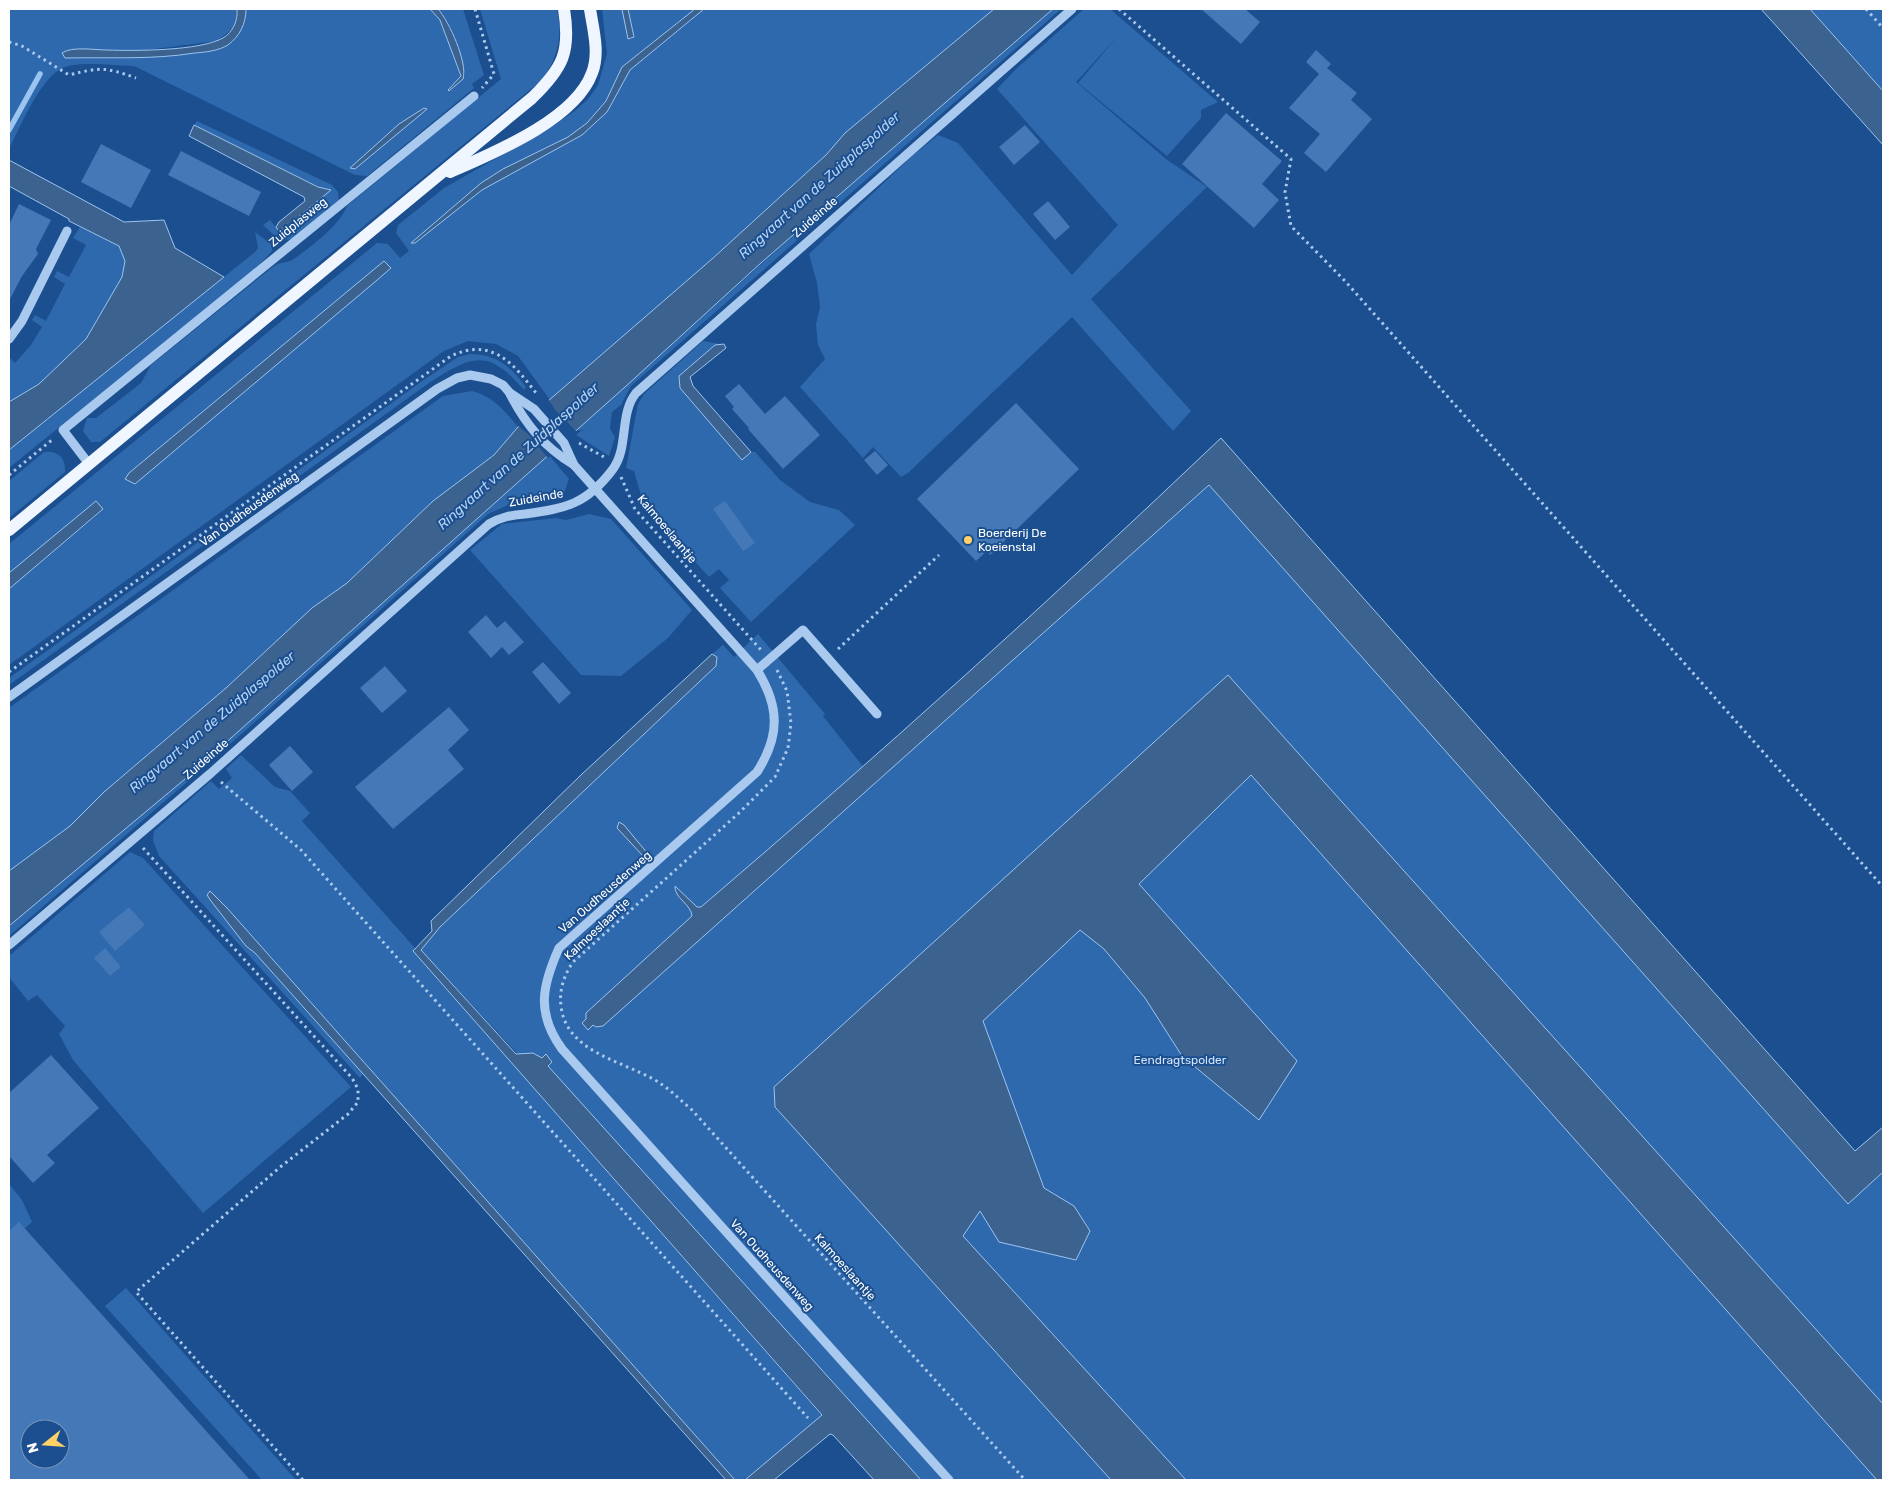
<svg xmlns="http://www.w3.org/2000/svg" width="1892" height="1489" viewBox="0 0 1892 1489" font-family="Rubik,sans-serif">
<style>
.green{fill:#2e69ad;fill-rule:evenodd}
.water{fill:#3c6290;stroke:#9cc4f0}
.pier{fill:#1b4f8f}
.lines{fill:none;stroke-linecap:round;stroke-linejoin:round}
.stream{stroke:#9cc4f0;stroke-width:5.5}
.building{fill:#4478b7;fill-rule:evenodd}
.path{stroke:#a9c9ee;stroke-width:3;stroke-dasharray:2.5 4;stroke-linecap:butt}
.minor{stroke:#a9c9ee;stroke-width:9}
.major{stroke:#f0f6ff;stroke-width:12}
.poi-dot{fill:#ffd166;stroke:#1b4f8f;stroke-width:2}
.labels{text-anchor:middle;stroke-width:4;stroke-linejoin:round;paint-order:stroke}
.street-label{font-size:12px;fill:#fff;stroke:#1b4f8f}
.poi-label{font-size:12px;fill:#fff;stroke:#1b4f8f;text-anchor:start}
.park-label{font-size:12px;fill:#cfe3fa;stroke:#1b4f8f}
.water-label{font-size:14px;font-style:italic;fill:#b5d3f5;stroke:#1b4f8f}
</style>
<rect width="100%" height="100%" fill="#1b4f8f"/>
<g class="green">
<path d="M9,9H237L236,22L232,29L217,41L146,50H77L65,58C109,57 151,60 195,53C206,52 218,51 228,45C240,36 246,23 246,9H430L440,20L461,77L448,89L465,75C460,52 454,26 438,9H463L484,75L472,84L474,88L367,176L355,175L134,66C116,66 82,61 65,67C42,74 20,127 9,149Z"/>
<path d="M480,9H557C563,35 558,58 542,80L100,442H91L83,431L87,418H96L141,383L151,365L274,266C280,262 287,263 292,260C310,248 340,225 347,206L501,79Z"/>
<path d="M602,9H622L628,39H631L634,37L628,9H695L622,67L606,101L587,123L568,137L503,169L481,183L411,243H415L482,190L582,135L607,112L630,70L704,9H994L845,133L826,155L712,259L550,400L518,356L496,344L468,341L444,351L9,665V589L103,510L9,573V544L377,243L388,244L400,258L409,251L396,233L398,225L444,188L553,126L576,110L589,98L598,85L607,54ZM384,262L390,268L129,473Z"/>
<path d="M1053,9H1061L631,386L621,405L612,412L610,429L615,437L609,456L576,435L581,431H587L577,430L831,201Z"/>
<path d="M1084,9H1110L1218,102L1201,110V118L1167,156L1078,83L1117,37L1076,82L1166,159L1207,187L1091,299L1191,411L1173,431L1072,317L908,473L901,477L873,447L863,458L800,387L825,359L818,345L816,324L820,307L817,283L809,254L911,157L938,135L958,143L1072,275L1118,225L997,89L1015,70Z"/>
<path d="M1792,9H1883V112Z"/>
<path d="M197,121L332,185L338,192L339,200L293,238C279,244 273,234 263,225L270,220L278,230L330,190L319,187L194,125Z"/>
<path d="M80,227L119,246L125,261L122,277L86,339L39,384L9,402V357L15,363L31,345L42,327L32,320L35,315L46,321L65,284L54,277L57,271L69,277L86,245L73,238Z"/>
<path d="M255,232L272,245V251L260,264L9,468V450L255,252L258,248Z"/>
<path d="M703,341L720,344L715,345L679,376L742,459L751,452H755L780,480L810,502L839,510L855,525L751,622L720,588L729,580L719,569L709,577L644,506L634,471L626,468L638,404L644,394Z"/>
<path d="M470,354C497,354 511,367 526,387L524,390C488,348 472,355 429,383L9,685V678L425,379L458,357Z"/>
<path d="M472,391C494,397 504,410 518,427L494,455L433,501L347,583L312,608L226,688L104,792L70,826L9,871V708L443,396Z"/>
<path d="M44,452C58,450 66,458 65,472L9,518V481Z"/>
<path d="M549,455L569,479L564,493L547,502H539L531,495L514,498L506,506L488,514L209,763L9,936V926L185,779Z"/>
<path d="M1210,465L1850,1179L1883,1149V1480H915L421,950L440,927L716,666L717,657L712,654L723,645L734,657L758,634L825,714L823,716L869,774Z"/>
<path d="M589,514L611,519L692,610L668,638L621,676L581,675L470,550L502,524L556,518L566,520Z"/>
<path d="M241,755L275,787L290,791L310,813L302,821L415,948L413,951L822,1416L748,1478L735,1480L227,908L246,946L255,953L363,1074L360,1078L159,856L153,840L154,831L211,781L219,789L232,778L226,769Z"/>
<path d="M130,852L143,858L351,1087L203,1213L73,1060L59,1034L65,1026L37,995L28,1001L9,977V956Z"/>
<path d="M9,1184L22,1200L32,1222L9,1242Z"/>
<path d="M126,1288L296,1480H262L105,1306Z"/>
</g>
<g class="water">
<path d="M237,9H246C246,23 240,36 228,45C218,51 206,52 195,53C151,60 109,57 65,58L62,53C72,46 94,50 107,50C134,51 200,51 223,38C233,32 238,21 237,9Z"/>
<path d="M430,9H438C449,21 468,63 463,79L449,91L448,90L461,76L440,20Z"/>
<path d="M622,9H628L634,37L628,39Z"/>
<path d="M695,9H704L630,70L607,112L582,135L482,190L415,243H411L481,183L503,169L568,137L587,123L606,101L622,67Z"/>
<path d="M994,9H1053L762,262L625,387L185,779L9,926V871L70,826L104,792L226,688L312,608L347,583L433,501L494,455L518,427L712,259L826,155L845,133Z"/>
<path d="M1761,9H1810L1883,91V145Z"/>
<path d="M424,108L427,109L420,115L355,169L350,168L399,124Z"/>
<path d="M194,125L318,187L331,190L284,229L278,230L276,227L279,222L305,201L304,197L189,136Z"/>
<path d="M9,160L124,222L164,220L175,248L224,277L9,450V402L39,384L86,339L122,277L125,261L119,246L69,221V219L9,186Z"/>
<path d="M384,261L391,268L376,281L135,484L125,479L129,473Z"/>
<path d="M724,344L726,348L690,377L693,386L751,452L742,460L680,388L679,376L715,345Z"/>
<path d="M1221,438L1855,1151L1883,1127V1172L1848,1204L1209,485L603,1026L596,1027L593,1025L588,1030L582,1023L586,1019V1013L692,916C691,904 674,898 675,886L697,907H701C878,756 1052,599 1221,438Z"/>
<path d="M96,501L103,509L9,589V573Z"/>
<path d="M712,654L717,657L716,666L440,927L421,950L516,1054L533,1053L542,1058L546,1054L552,1062L548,1066L921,1480H874L833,1435L830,1434L774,1480H745L822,1415L413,951L432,931L431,921L582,774Z"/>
<path d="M1228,675L1883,1404V1480H1877L1251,775L1139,884L1297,1061L1259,1120L1182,1056L1145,998L1104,949L1080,930L983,1021L1044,1188L1074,1206L1090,1231L1076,1260L999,1242L980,1211L963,1236L1186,1480H1111L775,1107L774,1087Z"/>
<path d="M619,822L624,825L648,854L643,856L617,828Z"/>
<path d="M210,891L227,908L735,1480H726L255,953L246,946L211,901L207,895Z"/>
</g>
<path class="pier" d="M548,399L556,411L577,432L548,458L529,435L517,425Z"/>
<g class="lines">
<path class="stream" d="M9,130L40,74"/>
</g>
<g class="building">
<path d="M1201,9H1245L1260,22L1241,44Z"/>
<path d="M1316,50L1331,64L1327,68L1357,93L1351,100L1372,119L1326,172L1304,153L1320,134L1289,108L1319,74L1306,62Z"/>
<path d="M1226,113L1282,161L1262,184L1279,200L1254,228L1182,164Z"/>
<path d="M1025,125L1040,142L1014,165L999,147Z"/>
<path d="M101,144L151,170L131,208L81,182Z"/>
<path d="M181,151L261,192L249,216L168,175Z"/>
<path d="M1048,201L1070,227L1055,240L1033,214Z"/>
<path d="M19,204L51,220L36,249L38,254L22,276L9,301V225Z"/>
<path d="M739,384L765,414L785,396L820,435L783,469L748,429L749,428L732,409L734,407L725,396Z"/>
<path d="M1016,403L1079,469L990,555L987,551L976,561L917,499Z"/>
<path d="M875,451L888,465L877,475L864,460Z"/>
<path d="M725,501L755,543L743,551L713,509Z"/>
<path d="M486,615L497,628L505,621L524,642L509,655L502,647L491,658L468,632Z"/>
<path d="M543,662L571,693L559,704L532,672Z"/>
<path d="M385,666L407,691L382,713L360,688Z"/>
<path d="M449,707L469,730L448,750L464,769L393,829L355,787Z"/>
<path d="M290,746L313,772L292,791L269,765Z"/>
<path d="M129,907L145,925L115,951L99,932Z"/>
<path d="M105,948L121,967L110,976L94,958Z"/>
<path d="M51,1055L99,1108L47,1155L55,1163L33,1183L9,1156V1093Z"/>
<path d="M19,1222L250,1480H9V1231ZM30,1429H60V1459H30Z"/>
</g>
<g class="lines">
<g class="path">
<path d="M475,9L494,74L482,88"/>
<path d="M1119,9L1291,159L1285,192L1291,226L1345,281L1883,887"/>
<path d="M1866,9L1883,28"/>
<path d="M9,42L22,46L69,75C101,67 105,67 136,78"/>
<path d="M579,443L604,457"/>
<path d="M9,475L53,439"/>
<path d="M621,477L635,509L761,650"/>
<path d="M838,649L939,555"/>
<path d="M777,670L787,691L791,723L788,748L775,777L740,812L573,962C564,975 559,990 561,1006C566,1051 619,1060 653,1079C668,1087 679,1099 692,1110L1025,1480"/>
<path d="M9,672L451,356C492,337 513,363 536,393"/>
<path d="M221,782L301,850L808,1418"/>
<path d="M143,848L352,1078L358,1089V1102L348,1114L279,1168L136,1292L303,1480"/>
</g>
<g class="minor">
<path d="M9,339L22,321L67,231"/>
<path d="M510,394C526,425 544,447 574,465"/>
<path d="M89,464L63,430L474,96"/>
<path d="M757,670L803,630L877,714"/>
<path d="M9,697L437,389L457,378L470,375L491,379L503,385L510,393L534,409L564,443L574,465L757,670C780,707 780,736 757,772L559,948C542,986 536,1013 562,1049L949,1480"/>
<path d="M9,945L211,773L489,524C501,517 511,515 525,514C566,508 586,505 613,469C629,447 619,414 636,393L1072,9"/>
</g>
<g class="major">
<path d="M450,172C493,153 575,120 592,73C600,53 593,29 590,9"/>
<path d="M9,530L532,98C563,68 571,52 564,9"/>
</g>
</g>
<circle class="poi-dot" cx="968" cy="540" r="5"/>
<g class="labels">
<g class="street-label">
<text transform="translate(815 217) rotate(-41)" y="4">Zuideinde</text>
<text transform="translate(298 222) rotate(-39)" y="4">Zuidplasweg</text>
<text transform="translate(536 498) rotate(-10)" y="4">Zuideinde</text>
<text transform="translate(249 509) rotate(-36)" y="4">Van Oudheusdenweg</text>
<text transform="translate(667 529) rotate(50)" y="4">Kalmoeslaantje</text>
<text transform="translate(206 759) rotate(-41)" y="4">Zuideinde</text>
<text transform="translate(605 892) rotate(-41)" y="4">Van Oudheusdenweg</text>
<text transform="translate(597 929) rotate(-43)" y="4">Kalmoeslaantje</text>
<text transform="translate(772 1265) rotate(48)" y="4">Van Oudheusdenweg</text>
<text transform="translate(845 1267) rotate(48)" y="4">Kalmoeslaantje</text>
</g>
<g class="poi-label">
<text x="978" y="537">Boerderij De<tspan x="978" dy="14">Koeienstal</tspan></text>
</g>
<g class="park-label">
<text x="1180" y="1064">Eendragtspolder</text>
</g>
<g class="water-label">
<text transform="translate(819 185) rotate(-42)" y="5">Ringvaart van de Zuidplaspolder</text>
<text transform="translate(518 456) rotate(-42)" y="5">Ringvaart van de Zuidplaspolder</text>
<text transform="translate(212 722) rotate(-40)" y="5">Ringvaart van de Zuidplaspolder</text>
</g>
</g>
<rect width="1892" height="1489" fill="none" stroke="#ffffff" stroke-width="20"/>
<g transform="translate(45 1444) rotate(253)"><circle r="24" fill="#1b4f8f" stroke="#7695bc"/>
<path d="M0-4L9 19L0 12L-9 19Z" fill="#ffd166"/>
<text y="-8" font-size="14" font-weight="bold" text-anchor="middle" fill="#ffffff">N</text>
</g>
</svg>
